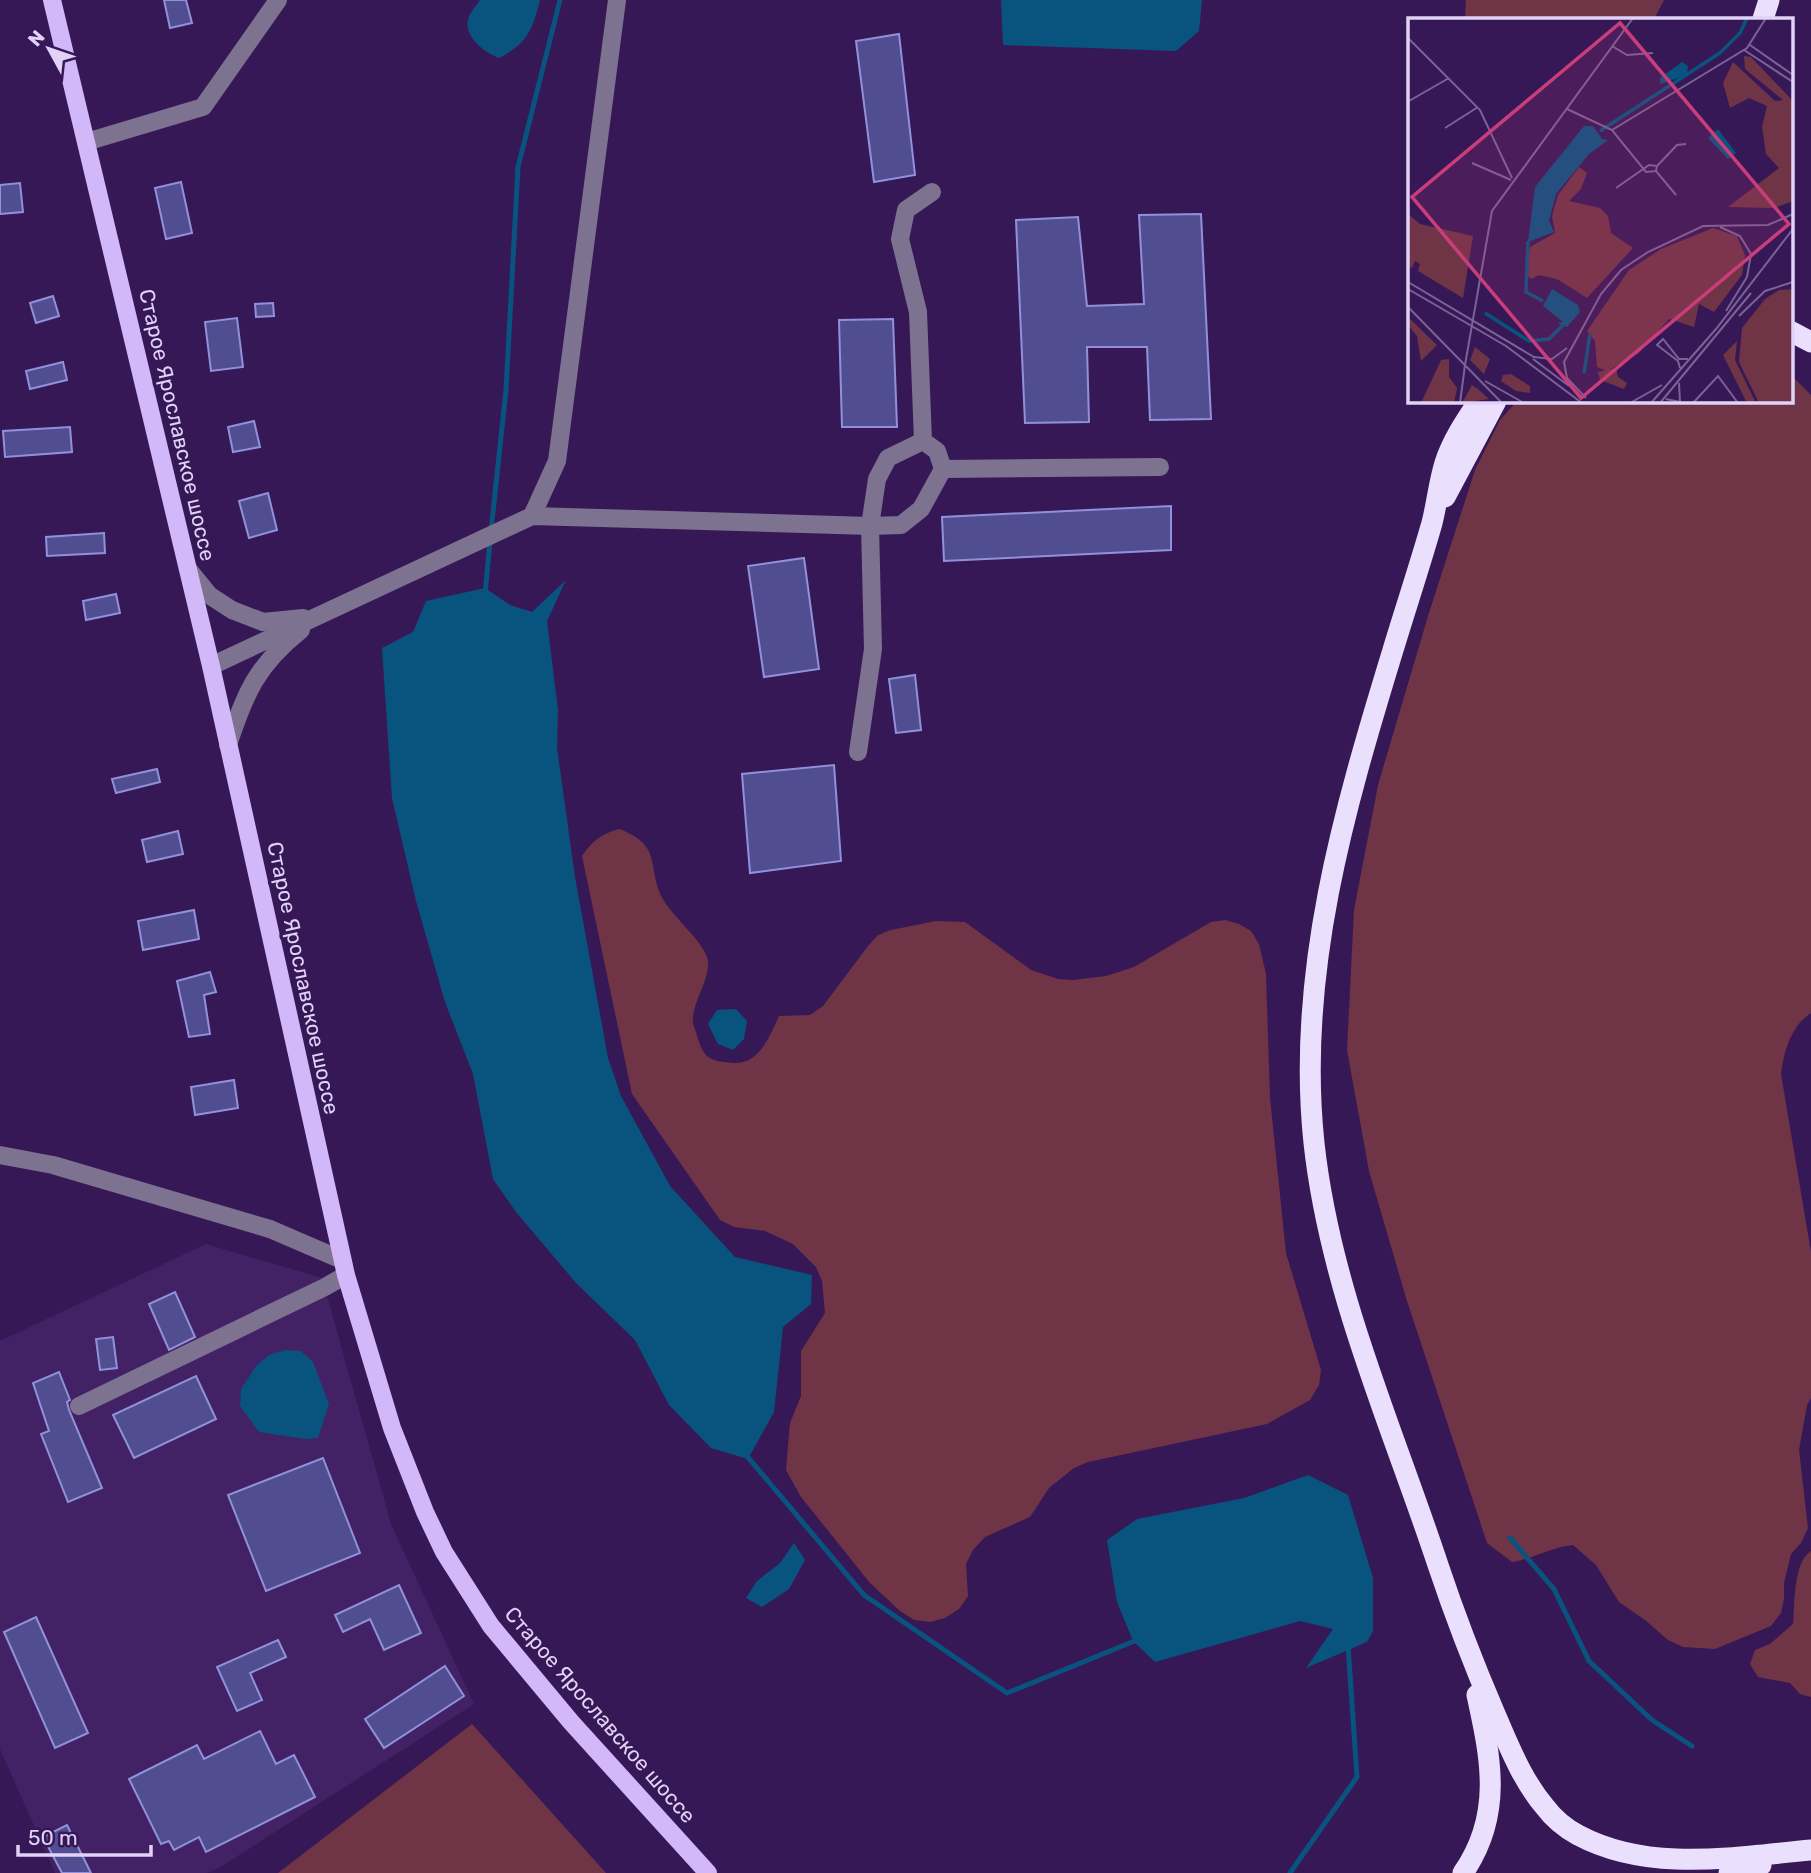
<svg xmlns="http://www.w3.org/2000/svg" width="1811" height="1873" viewBox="0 0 1811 1873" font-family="Rubik,sans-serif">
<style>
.built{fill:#422165}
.green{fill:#6f3445}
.water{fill:#09537f}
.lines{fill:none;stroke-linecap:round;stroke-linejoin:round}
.stream{stroke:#09537f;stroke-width:5}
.building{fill:#504e91;stroke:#9191db;stroke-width:2}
.minor{stroke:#7e7291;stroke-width:18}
.major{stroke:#d2b8f8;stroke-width:18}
.highway{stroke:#ebdffe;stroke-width:21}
.labels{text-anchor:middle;stroke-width:7;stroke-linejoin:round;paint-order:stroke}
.street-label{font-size:21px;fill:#e1d2f8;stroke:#371856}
.inset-river{fill:none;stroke:#09537f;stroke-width:3.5}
.inset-road{fill:none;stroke:#7b6297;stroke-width:2}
.view{fill:#c83d7a;fill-opacity:0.15;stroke:#c83d7a;stroke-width:3.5}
.inset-edge{fill:none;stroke:#e1d2f8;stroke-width:3.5}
</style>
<rect width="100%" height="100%" fill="#371856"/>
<path class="built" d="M206,1244L322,1278L391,1524L474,1704L222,1866L207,1873H55L0,1749V1341Z"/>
<g class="green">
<path d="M1466,0H1664L1654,19H1465Z"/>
<path d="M1792,376L1811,395V1013C1791,1026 1784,1051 1781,1074L1811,1252V1398L1807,1405L1799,1450L1808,1528L1801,1543L1791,1554L1784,1583V1599L1781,1613L1771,1626L1715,1649L1683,1647L1668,1640L1645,1620L1619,1602L1596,1565L1573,1545C1551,1547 1533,1559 1512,1562L1487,1543L1406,1298L1369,1171L1347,1050L1354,910L1378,785L1428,616L1475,470L1500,420L1517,401H1792Z"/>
<path d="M619,829C665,846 645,868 664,901C675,919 706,944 708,961C710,981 691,1003 693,1023C694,1028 697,1034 698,1039C705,1061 713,1061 734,1063C760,1064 770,1035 779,1016L810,1015L823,1006L868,946L878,935L891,930L936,921L965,922L1031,970L1058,979L1073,980L1106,976L1134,967L1211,922L1225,920L1239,924L1251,931L1259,944L1266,974L1270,1098L1286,1253L1321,1370L1319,1385L1310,1400L1267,1424L1088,1462L1074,1468L1049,1488L1030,1517L985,1537L973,1550L966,1564L968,1596L959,1609L945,1618L930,1622L914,1620L900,1611L870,1583L801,1497L786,1470L790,1423L801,1396V1351L825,1313L822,1281L816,1267L793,1244L765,1231L734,1227L720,1220L632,1094L582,856C592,841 601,834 619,829Z"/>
<path d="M1811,1551V1697L1800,1694L1790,1683L1758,1677L1750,1664L1755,1650L1770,1644L1793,1624C1795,1604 1793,1562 1811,1551Z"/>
<path d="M472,1724L606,1873H278Z"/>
</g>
<g class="water">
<path d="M480,0H540C533,29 527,44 499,58C485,53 464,37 468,20C469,13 476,6 480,0Z"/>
<path d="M1001,0H1202L1199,31L1176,51L1003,45Z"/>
<path d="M566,580L547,621L558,710L557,748L575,877L608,1058L621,1096L670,1186L735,1257L812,1275L811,1304L783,1327L774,1412L748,1459L711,1448L669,1405L635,1340L576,1283L516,1212L493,1179L473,1074L445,1002L416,901L392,798L382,648L413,632L426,601L485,588L510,605L532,612Z"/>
<path d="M736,1009L747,1021L744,1039L733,1050L718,1044L708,1024L717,1010Z"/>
<path d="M285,1350L301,1351L313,1362L329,1404L318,1438L305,1439L259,1432L240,1406L241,1389L256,1366L269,1355Z"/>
<path d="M1308,1475L1348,1495L1373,1578V1631L1367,1642L1306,1668L1333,1629L1300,1621L1155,1662L1133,1641L1117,1602L1107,1540L1137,1519L1244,1498Z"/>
<path d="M794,1543L805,1560L789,1589L762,1607L746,1598L757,1581L780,1563Z"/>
</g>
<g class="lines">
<g class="stream">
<path d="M491,531L506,390L518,167L560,0"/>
<path d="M485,594L490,541"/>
<path d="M746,1455L864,1595L1007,1693L1137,1640"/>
<path d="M1510,1538L1554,1589L1589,1661L1652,1720L1692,1746"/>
<path d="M1290,1873L1357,1777L1348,1645"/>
</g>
</g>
<g class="building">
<path d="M164,0H186L192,23L170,28Z"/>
<path d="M899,34L915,175L874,182L856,41Z"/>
<path d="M181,182L192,233L166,239L155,188Z"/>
<path d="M20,183L23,212L0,214V185Z"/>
<path d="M1201,214L1211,419L1150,420L1147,347H1087L1089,422L1025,423L1016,220L1078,217L1087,306L1144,304L1139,215Z"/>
<path d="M53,296L59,316L36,323L30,303Z"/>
<path d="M273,303L274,316L256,317L255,304Z"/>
<path d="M237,318L243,367L211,371L205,322Z"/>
<path d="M893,319L897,427H842L839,320Z"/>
<path d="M63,362L67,380L30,389L26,371Z"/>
<path d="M254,421L260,447L233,452L228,427Z"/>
<path d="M70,427L72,452L5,457L3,431Z"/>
<path d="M268,493L277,530L249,538L239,501Z"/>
<path d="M1171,506V550L944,561L942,517Z"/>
<path d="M104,533L105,553L47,556L46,537Z"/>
<path d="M804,558L819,669L764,677L748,566Z"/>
<path d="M116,594L120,613L86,620L83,601Z"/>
<path d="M915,675L921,730L896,733L889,679Z"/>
<path d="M834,765L841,861L750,873L742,774Z"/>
<path d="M157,769L160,782L116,793L112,779Z"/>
<path d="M178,831L183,854L147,862L142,840Z"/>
<path d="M194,910L199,939L143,950L138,921Z"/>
<path d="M210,972L216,992L204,995L210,1034L189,1037L177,981Z"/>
<path d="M234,1080L238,1108L195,1115L191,1087Z"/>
<path d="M175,1292L195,1337L169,1350L149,1304Z"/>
<path d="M113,1337L117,1368L100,1370L96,1339Z"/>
<path d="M59,1372L70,1400L67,1402L69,1410L102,1488L68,1502L41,1434L49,1431L33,1383Z"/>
<path d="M196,1376L216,1419L134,1458L113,1415Z"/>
<path d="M323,1458L360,1553L266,1591L228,1495Z"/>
<path d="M399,1585L421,1633L384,1650L370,1619L343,1632L335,1615Z"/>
<path d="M36,1617L88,1733L55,1748L4,1632Z"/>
<path d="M278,1640L286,1657L250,1673L262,1700L237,1711L217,1667Z"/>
<path d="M445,1666L464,1696L384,1748L365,1719Z"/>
<path d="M260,1731L276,1764L294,1755L315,1797L206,1852L199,1837L174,1850L169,1841L161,1844L129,1779L197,1745L204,1759Z"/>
<path d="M67,1825L91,1873H62L43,1837Z"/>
</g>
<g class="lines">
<g class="minor">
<path d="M86,142L203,107L278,0"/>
<path d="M923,441L918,312L900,239L906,210L932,192"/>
<path d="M532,516L557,461L617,0"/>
<path d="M188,569L209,595L232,610L263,622L303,618"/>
<path d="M211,666L532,516L870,526L901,525L921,509L943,469L1160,467"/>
<path d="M228,745C245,693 257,665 301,630"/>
<path d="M858,752L873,649L870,526L877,479L888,458L923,441L937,451L943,469"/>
<path d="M0,1155L53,1165L270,1229L342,1260"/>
<path d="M79,1406L325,1287L346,1275"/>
</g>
<path class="major" d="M52,0L211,666L346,1275L392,1428L425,1512L444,1552L491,1626L571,1722L708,1873"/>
<g class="highway">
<path d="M1763,19L1769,0"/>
<path d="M1792,332L1811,342"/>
<path d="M1479,401C1466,420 1452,441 1445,463C1439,482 1437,503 1432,523C1420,565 1406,607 1393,650C1344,810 1296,974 1314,1143C1330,1290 1392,1426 1438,1565C1455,1616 1474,1665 1495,1714C1509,1746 1522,1780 1545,1807C1554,1819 1565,1828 1578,1835C1649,1873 1734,1857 1811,1850"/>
<path d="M1445,497L1496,401"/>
<path d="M1463,1873C1503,1815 1491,1759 1477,1695"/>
<path d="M1729,1873L1761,1865"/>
</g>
</g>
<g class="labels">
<g class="street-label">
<text transform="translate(177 425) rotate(77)" y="7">Старое Ярославское шоссе</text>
<text transform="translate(303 978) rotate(78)" y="7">Старое Ярославское шоссе</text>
<text transform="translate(600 1715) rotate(49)" y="7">Старое Ярославское шоссе</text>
</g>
</g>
<g transform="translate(1408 18)">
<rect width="385" height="385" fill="#371856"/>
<path d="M336,38L343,39L385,83V183L366,190L320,189L371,150L358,136L354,109L359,88L341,80L322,90L315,65L325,44L367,83L375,82L337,51ZM171,149L179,155L173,171L161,183L192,190L200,198L203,215L225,230L179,280L149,261L131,257L123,261L117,255L122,229L147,215L144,198L150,177ZM0,196L12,206L65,218L55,280L10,253L12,246L7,243L4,250L0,248ZM305,210L329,218L337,237L334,257L306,294L291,286L286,309L261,301L231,335L199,353L189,349L187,323L179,313L221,252L253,231ZM385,271V385H351L331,344L334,310L357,281L371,272ZM2,301L29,327L13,343L9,318L0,307ZM329,323L327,342L348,385H339L315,337ZM67,329L82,341L76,356L62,342ZM41,341V359L49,370L46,385H13L33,342ZM208,350L210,359L219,365L216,371L192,362L190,354ZM103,356L122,368V375L108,373L93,363L95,357ZM64,367L70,371L81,381L54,385Z" fill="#6f3445"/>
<path d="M274,44L280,48L279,57L252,66V60ZM176,108H185L194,121L200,122L181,136L148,176L141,203L146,214L120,224L127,169ZM310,111L328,135L320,141L300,120ZM144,271L170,287L172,294L159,309L149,305L155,304L135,288Z" fill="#09537f"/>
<path class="inset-river" d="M192,113L312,35L332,15L339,0M120,223L118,274L135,283M77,295L121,323L141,321L156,306M176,355L182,316"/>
<path class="inset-road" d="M0,20L72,92L104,160M342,27L385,57M204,28L219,37L245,35M336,32L385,64M1,83L41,60M159,91L204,112L238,154L248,153L268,177M37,110L70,89M204,112L339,30L358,0M64,145L103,162M249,148L269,127L278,126M208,170L241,147L249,148L248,153M312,209L332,218L343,236L339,259L318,293M0,264L126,339L144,341L159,330M0,271L98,328L174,385M0,289L94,385M331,298L357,273L385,264M125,341L161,368M57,347L84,193L225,0M272,350L270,343L249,327L255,321L271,341H280M77,363L116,385M178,380L159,360L156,344L193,276L213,252L240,234L295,208L360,207L385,196M258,381L272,384L271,365M52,385L57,347M222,385L254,367M243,385L308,311L385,211M252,385L343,275M285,385L310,358L330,385"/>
<path class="view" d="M212,5L381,206L173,380L4,179Z"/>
<rect width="385" height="385" class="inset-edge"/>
</g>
<g transform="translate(49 49) rotate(310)" stroke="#371856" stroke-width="5" paint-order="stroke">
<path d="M0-5L12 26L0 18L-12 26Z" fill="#e1d2f8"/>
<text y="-10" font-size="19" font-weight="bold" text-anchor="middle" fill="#e1d2f8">N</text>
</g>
<path d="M18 1845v10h133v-10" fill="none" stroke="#e1d2f8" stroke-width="3.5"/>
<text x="28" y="1845" font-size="21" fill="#e1d2f8" stroke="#371856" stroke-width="5" paint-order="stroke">50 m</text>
</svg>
